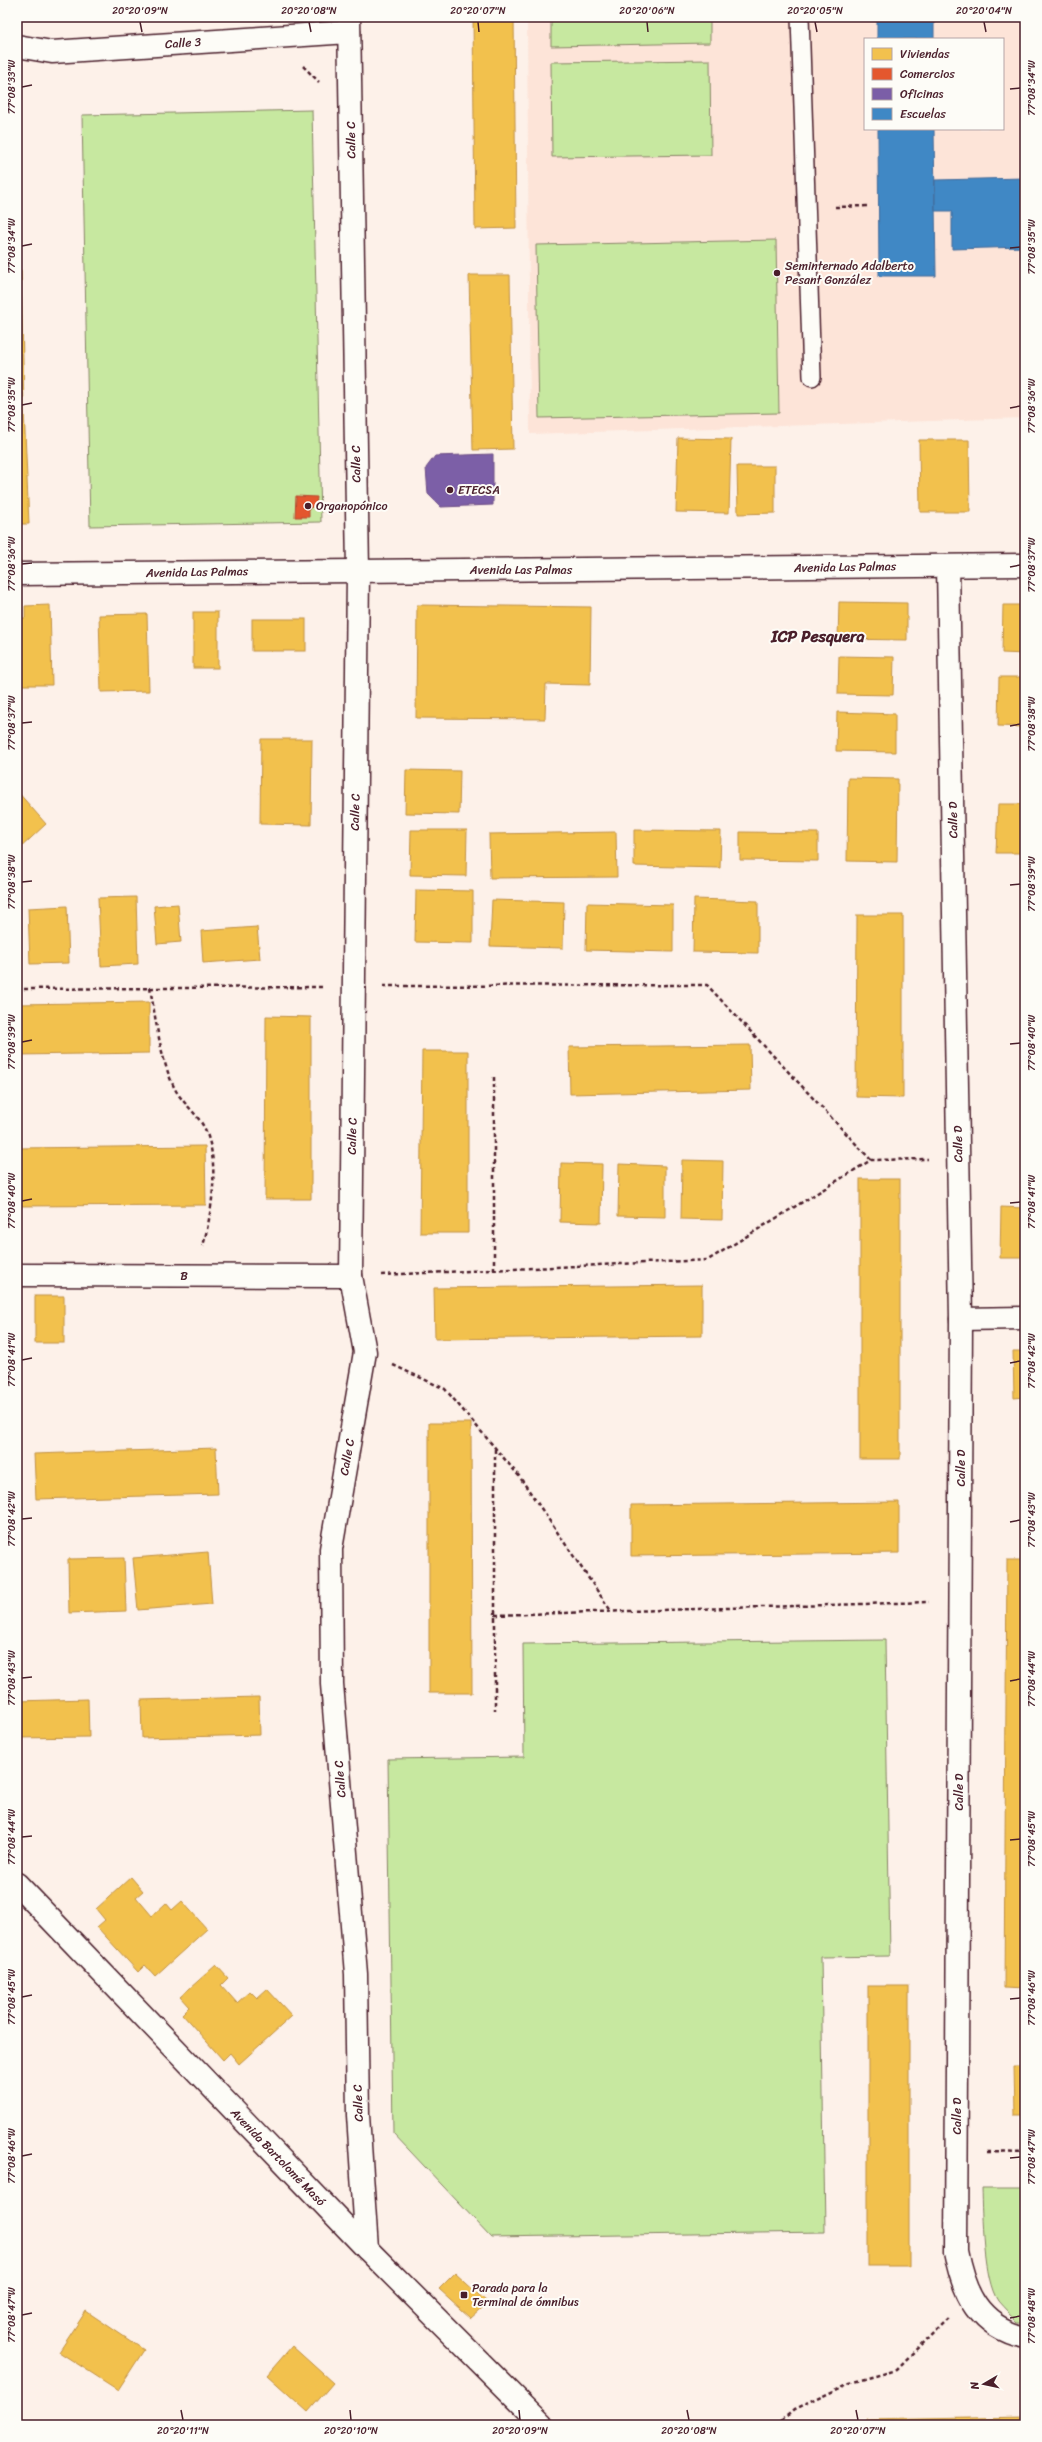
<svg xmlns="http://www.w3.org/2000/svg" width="1042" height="2442" viewBox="0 0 1042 2442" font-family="Sriracha,sans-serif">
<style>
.built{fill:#fde4d8;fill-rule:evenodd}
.green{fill:#c7e8a0;stroke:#888466}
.homes{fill:#f2c14e;stroke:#c09044}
.shops{fill:#e4572e;stroke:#b6462d}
.offices{fill:#7b5ea7;stroke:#6c4b82}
.schools{fill:#3f88c5;stroke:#426897}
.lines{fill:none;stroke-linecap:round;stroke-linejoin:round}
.service-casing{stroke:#4a1f2b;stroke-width:20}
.minor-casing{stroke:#4a1f2b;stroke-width:25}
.tertiary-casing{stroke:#4a1f2b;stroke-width:25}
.secondary-casing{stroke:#4a1f2b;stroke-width:25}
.path{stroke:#4a1f2b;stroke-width:2.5;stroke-dasharray:4 3;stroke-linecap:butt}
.service{stroke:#fdfcf7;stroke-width:17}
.minor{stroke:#fdfcf7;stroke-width:22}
.tertiary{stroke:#fdfcf7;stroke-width:22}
.secondary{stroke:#fdfcf7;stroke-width:22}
.ticks{fill:none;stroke:#4a1f2b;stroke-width:1.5}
.poi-dot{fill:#4a1f2b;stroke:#fdfcf7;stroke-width:1.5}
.labels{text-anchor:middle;stroke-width:4;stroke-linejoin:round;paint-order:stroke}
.street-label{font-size:12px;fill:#4a1f2b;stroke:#fdfcf7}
.poi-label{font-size:12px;fill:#4a1f2b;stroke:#fdfcf7;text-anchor:start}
.district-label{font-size:16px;font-weight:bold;fill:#4a1f2b;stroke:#fdfcf7}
.neatline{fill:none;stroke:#4a1f2b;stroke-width:1.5}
.ticks-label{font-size:10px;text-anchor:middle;fill:#4a1f2b}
</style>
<rect width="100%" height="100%" fill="#fdf1e9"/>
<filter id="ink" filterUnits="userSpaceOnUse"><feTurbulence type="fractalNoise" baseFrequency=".025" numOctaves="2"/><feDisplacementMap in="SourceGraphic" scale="8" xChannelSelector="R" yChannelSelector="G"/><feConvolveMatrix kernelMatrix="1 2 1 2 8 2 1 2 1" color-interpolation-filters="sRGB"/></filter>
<g filter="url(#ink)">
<path class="built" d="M527,17H1025V418L530,434ZM865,39H1003V129H865Z"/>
<g class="green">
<path d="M551,17H710V43L551,46Z"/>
<path d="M710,60L711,155L552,157L551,62Z"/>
<path d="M312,110L321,522L90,526L82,115Z"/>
<path d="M776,240L779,413L539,418L536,245Z"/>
<path d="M885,1640L890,1956L821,1957L825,2232L491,2237L393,2133L388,1759L524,1757L523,1644Z"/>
<path d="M982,2189H1025V2321H1017C1011,2315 1004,2308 998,2301C983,2279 983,2216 982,2189Z"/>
</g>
<g class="homes">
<path d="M473,17H514L516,228L475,229Z"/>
<path d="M17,270H21L24,409L17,410Z"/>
<path d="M469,275H510L513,449L473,450Z"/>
<path d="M24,409L29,524H17V410Z"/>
<path d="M678,438L731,439L729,513L676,512Z"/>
<path d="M919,440H969L970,512H920Z"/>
<path d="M737,466H775V513L738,514Z"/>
<path d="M839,602L907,603V640L838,639Z"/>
<path d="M50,605L52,685H17V618H25V606Z"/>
<path d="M417,605L591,607L590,685L546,684L545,719L416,718Z"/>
<path d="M1003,605H1025V654L1002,653Z"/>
<rect x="193" y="612" width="25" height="56"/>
<path d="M147,614L149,691L101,692L99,615Z"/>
<rect x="252" y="619" width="54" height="32"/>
<path d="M839,656L894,657L893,695L838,694Z"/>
<path d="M999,677H1025V727L998,726Z"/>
<path d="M837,712L895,714V752L836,751Z"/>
<path d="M261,739H312L311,825L260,824Z"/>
<path d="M406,770L460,771L459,814L405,813Z"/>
<path d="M848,778L898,779L897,862L847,861Z"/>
<path d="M17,791L46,824L17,851Z"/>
<path d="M998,804H1025V853H996Z"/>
<path d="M411,830H467L466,876L410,875Z"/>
<path d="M634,830L721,831L720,868L634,866Z"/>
<path d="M616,832L617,877L490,878L489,834Z"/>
<path d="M740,832L818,833V861L740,860Z"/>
<path d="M416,890L473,891V943L415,942Z"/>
<path d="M136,897L138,964L101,966L98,898Z"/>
<path d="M694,899L758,901V953L693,952Z"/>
<path d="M492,900L564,902L563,948L490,946Z"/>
<path d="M587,903L673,905V952L586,950Z"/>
<path d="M178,904L181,942L157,944L154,906Z"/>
<path d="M67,906L69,963L30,964L28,908Z"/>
<path d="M857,915H903V1098L856,1097Z"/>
<path d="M257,927L260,959L203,963L201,931Z"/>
<path d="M149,1002V1053L17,1055V1004Z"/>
<path d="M266,1016L311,1017V1199H265Z"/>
<path d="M750,1045L751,1090L570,1094L569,1047Z"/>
<path d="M422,1051H468V1233H420Z"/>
<path d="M205,1146L206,1205L17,1206V1148Z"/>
<path d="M682,1160L723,1161L722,1220L681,1219Z"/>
<path d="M561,1163L602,1164L601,1223L560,1222Z"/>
<path d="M619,1164L665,1166V1217L618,1216Z"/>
<rect x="860" y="1179" width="40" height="280"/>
<path d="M1001,1207L1025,1208V1258H1000Z"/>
<path d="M702,1285V1336L435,1339L434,1288Z"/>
<rect x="35" y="1296" width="29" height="47"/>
<path d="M1013,1351H1025V1397L1014,1398Z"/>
<path d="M429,1423H471L472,1693H429Z"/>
<path d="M216,1448L218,1494L36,1499L34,1454Z"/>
<path d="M899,1502V1553L631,1556V1505Z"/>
<path d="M208,1552L212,1604L138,1610L133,1558Z"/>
<path d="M124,1558L126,1611L69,1613L68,1559Z"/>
<path d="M1007,1560H1025V1989L1004,1988Z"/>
<path d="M259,1697L260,1735L142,1738L141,1700Z"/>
<path d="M88,1699L89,1737L17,1738V1701Z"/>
<path d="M131,1877L143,1891L136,1897L152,1916L166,1903L172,1910L182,1901L207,1929L155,1976L145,1965L138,1972L97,1927L105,1920L96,1909Z"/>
<path d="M216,1965L228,1978L221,1985L237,2003L250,1991L257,1998L267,1989L292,2016L239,2064L230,2053L223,2060L182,2014L189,2007L180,1997Z"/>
<rect x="868" y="1986" width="41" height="280"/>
<path d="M1014,2067H1025V2115H1015Z"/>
<path d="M455,2273L488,2303L471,2318L439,2289Z"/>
<path d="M86,2311L144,2350L118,2390L59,2352Z"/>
<path d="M292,2346L333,2383L308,2412L267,2375Z"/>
<path d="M1025,2417V2425H867V2420Z"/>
</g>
<path class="shops" d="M296,496L317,497L316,506L309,508V517H295Z"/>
<path class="offices" d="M493,454V505L441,507L428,494L426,468L435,456Z"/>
<g class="schools">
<rect x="877" y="17" width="57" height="22"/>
<path d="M878,129H934L936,276H879Z"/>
<path d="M1025,178V247L952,249V211H935V180Z"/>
</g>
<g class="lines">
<g class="service-casing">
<path id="service" d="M800,17L812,377"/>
</g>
<g class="minor-casing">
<g id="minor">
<path d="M349,17L358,571L351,1276L365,1352L331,1549L332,1684L356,1974L358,2115L367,2249"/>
<path d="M17,46L52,52L349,32"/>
<path d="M948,566L961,1319L956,2251C964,2293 979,2327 1025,2337"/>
<path d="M17,1275L351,1276"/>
<path d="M961,1319L1025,1318"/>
</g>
</g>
<g class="tertiary-casing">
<path id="tertiary" d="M17,574L1025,565"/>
</g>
<g class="secondary-casing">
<path id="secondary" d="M17,1884L367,2249L543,2425"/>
</g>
<g class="path">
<path d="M303,66L319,82"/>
<path d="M835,207L868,206"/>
<path d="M383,986L707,985L871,1160"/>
<path d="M150,988C156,1019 160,1058 174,1087C181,1102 197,1113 205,1129C220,1162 212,1212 203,1246"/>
<path d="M17,989L324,987"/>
<path d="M494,1270V1076"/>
<path d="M381,1275L708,1260L871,1160L928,1159"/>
<path d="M393,1365L445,1389L519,1476L611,1611"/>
<path d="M495,1449V1710"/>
<path d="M495,1615L929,1602"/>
<path d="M988,2152L1025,2153"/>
<path d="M776,2425L794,2410L850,2383L897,2370L948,2318"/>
</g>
<use href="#service" class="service"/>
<use href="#minor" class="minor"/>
<use href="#tertiary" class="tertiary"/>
<use href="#secondary" class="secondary"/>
</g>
</g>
<path class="ticks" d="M140,22L142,32M309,22L311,32M478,22L479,32M647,22L648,32M815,22L817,32M984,22L986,32M22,87L32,85M1010,89L1020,88M22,246L32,244M1010,248L1020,247M22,405L32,403M1010,408L1020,406M22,564L32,563M1010,567L1020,565M22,723L32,722M1010,726L1020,724M22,882L32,881M1010,885L1020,884M22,1042L32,1040M1010,1044L1020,1043M22,1201L32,1199M1010,1203L1020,1202M22,1360L32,1358M1010,1363L1020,1361M22,1519L32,1518M1010,1522L1020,1520M22,1678L32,1677M1010,1681L1020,1679M22,1837L32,1836M1010,1840L1020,1839M22,1997L32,1995M1010,1999L1020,1998M22,2156L32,2154M1010,2158L1020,2157M22,2315L32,2313M1010,2318L1020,2316M181,2410L183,2420M350,2410L351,2420M519,2410L520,2420M687,2410L689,2420M856,2410L858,2420"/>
<g class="poi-dot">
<circle cx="777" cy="273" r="4"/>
<circle cx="450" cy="490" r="4"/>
<circle cx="308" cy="506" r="4"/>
<rect x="460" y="2291" width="8" height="8" rx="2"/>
</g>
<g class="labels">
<g class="street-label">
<text transform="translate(183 43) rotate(-4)" y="4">Calle 3</text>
<text transform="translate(351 140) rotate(-91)" y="4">Calle C</text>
<text transform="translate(356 464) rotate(-91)" y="4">Calle C</text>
<text transform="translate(845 567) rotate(-1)" y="4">Avenida Las Palmas</text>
<text x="521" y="574">Avenida Las Palmas</text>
<text transform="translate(197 572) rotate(-1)" y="4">Avenida Las Palmas</text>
<text transform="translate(355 812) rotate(-89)" y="4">Calle C</text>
<text transform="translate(953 820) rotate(-91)" y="4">Calle D</text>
<text transform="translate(352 1136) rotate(-89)" y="4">Calle C</text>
<text transform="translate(958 1144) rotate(-91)" y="4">Calle D</text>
<text x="184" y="1280">B</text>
<text transform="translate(347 1457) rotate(-80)" y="4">Calle C</text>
<text transform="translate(961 1468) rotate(-90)" y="4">Calle D</text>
<text transform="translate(340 1779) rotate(-95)" y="4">Calle C</text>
<text transform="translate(959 1792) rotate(-90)" y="4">Calle D</text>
<text transform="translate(358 2103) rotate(-92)" y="4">Calle C</text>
<text transform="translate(957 2116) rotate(-90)" y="4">Calle D</text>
<text transform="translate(278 2157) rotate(46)" y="4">Avenida Bartolomé Masó</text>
</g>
<g class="poi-label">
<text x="785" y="270">Seminternado Adalberto<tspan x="785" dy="14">Pesant González</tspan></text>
<text x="458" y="494">ETECSA</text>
<text x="316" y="510">Organopónico</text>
<text x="472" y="2292">Parada para la<tspan x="472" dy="14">Terminal de ómnibus</tspan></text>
</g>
<g class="district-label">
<text x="818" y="642">ICP Pesquera</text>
</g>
</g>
<rect width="1042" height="2442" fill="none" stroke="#fdfcf7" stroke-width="44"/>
<rect x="864" y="38" width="140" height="92" fill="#fdfcf7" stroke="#b5a4a5"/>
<rect x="872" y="48" width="20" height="12" fill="#f2c14e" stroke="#b5a4a5"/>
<text x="900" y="58" font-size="12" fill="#4a1f2b">Viviendas</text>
<rect x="872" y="68" width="20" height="12" fill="#e4572e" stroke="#b5a4a5"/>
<text x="900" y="78" font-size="12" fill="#4a1f2b">Comercios</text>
<rect x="872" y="88" width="20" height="12" fill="#7b5ea7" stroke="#b5a4a5"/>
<text x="900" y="98" font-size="12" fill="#4a1f2b">Oficinas</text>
<rect x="872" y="108" width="20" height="12" fill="#3f88c5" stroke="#b5a4a5"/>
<text x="900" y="118" font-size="12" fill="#4a1f2b">Escuelas</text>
<g transform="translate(984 2384) rotate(261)" stroke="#fdfcf7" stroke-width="3" paint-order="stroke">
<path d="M0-3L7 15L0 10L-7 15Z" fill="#4a1f2b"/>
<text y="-6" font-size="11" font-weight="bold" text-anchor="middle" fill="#4a1f2b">N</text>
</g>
<rect x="22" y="22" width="998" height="2398" class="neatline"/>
<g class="ticks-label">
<text x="140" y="14">20°20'09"N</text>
<text x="309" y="14">20°20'08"N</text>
<text x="478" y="14">20°20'07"N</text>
<text x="647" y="14">20°20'06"N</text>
<text x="815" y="14">20°20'05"N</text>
<text x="984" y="14">20°20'04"N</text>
<text transform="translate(11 87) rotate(-90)" y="4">77°08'33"W</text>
<text transform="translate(1031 88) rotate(-90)" y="4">77°08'34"W</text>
<text transform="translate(11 246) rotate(-90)" y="4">77°08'34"W</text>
<text transform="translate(1031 247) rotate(-90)" y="4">77°08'35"W</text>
<text transform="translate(11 405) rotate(-90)" y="4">77°08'35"W</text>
<text transform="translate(1031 406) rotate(-90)" y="4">77°08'36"W</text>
<text transform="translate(11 564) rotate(-90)" y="4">77°08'36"W</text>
<text transform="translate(1031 565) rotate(-90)" y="4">77°08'37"W</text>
<text transform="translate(11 723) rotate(-90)" y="4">77°08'37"W</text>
<text transform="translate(1031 724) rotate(-90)" y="4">77°08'38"W</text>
<text transform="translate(11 882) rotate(-90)" y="4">77°08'38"W</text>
<text transform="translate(1031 884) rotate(-90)" y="4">77°08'39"W</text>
<text transform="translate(11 1042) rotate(-90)" y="4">77°08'39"W</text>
<text transform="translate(1031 1043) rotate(-90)" y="4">77°08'40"W</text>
<text transform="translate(11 1201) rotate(-90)" y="4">77°08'40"W</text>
<text transform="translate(1031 1202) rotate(-90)" y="4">77°08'41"W</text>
<text transform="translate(11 1360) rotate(-90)" y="4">77°08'41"W</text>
<text transform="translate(1031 1361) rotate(-90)" y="4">77°08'42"W</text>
<text transform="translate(11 1519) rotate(-90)" y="4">77°08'42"W</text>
<text transform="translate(1031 1520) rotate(-90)" y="4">77°08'43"W</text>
<text transform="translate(11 1678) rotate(-90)" y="4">77°08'43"W</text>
<text transform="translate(1031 1679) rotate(-90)" y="4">77°08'44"W</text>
<text transform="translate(11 1837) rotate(-90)" y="4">77°08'44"W</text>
<text transform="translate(1031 1839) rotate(-90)" y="4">77°08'45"W</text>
<text transform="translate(11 1997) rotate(-90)" y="4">77°08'45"W</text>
<text transform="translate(1031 1998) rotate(-90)" y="4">77°08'46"W</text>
<text transform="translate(11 2156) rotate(-90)" y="4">77°08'46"W</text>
<text transform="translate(1031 2157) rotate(-90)" y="4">77°08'47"W</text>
<text transform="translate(11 2315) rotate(-90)" y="4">77°08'47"W</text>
<text transform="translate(1031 2316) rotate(-90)" y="4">77°08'48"W</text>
<text x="183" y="2434">20°20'11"N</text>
<text x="351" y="2434">20°20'10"N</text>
<text x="520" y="2434">20°20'09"N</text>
<text x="689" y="2434">20°20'08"N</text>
<text x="858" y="2434">20°20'07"N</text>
</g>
</svg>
